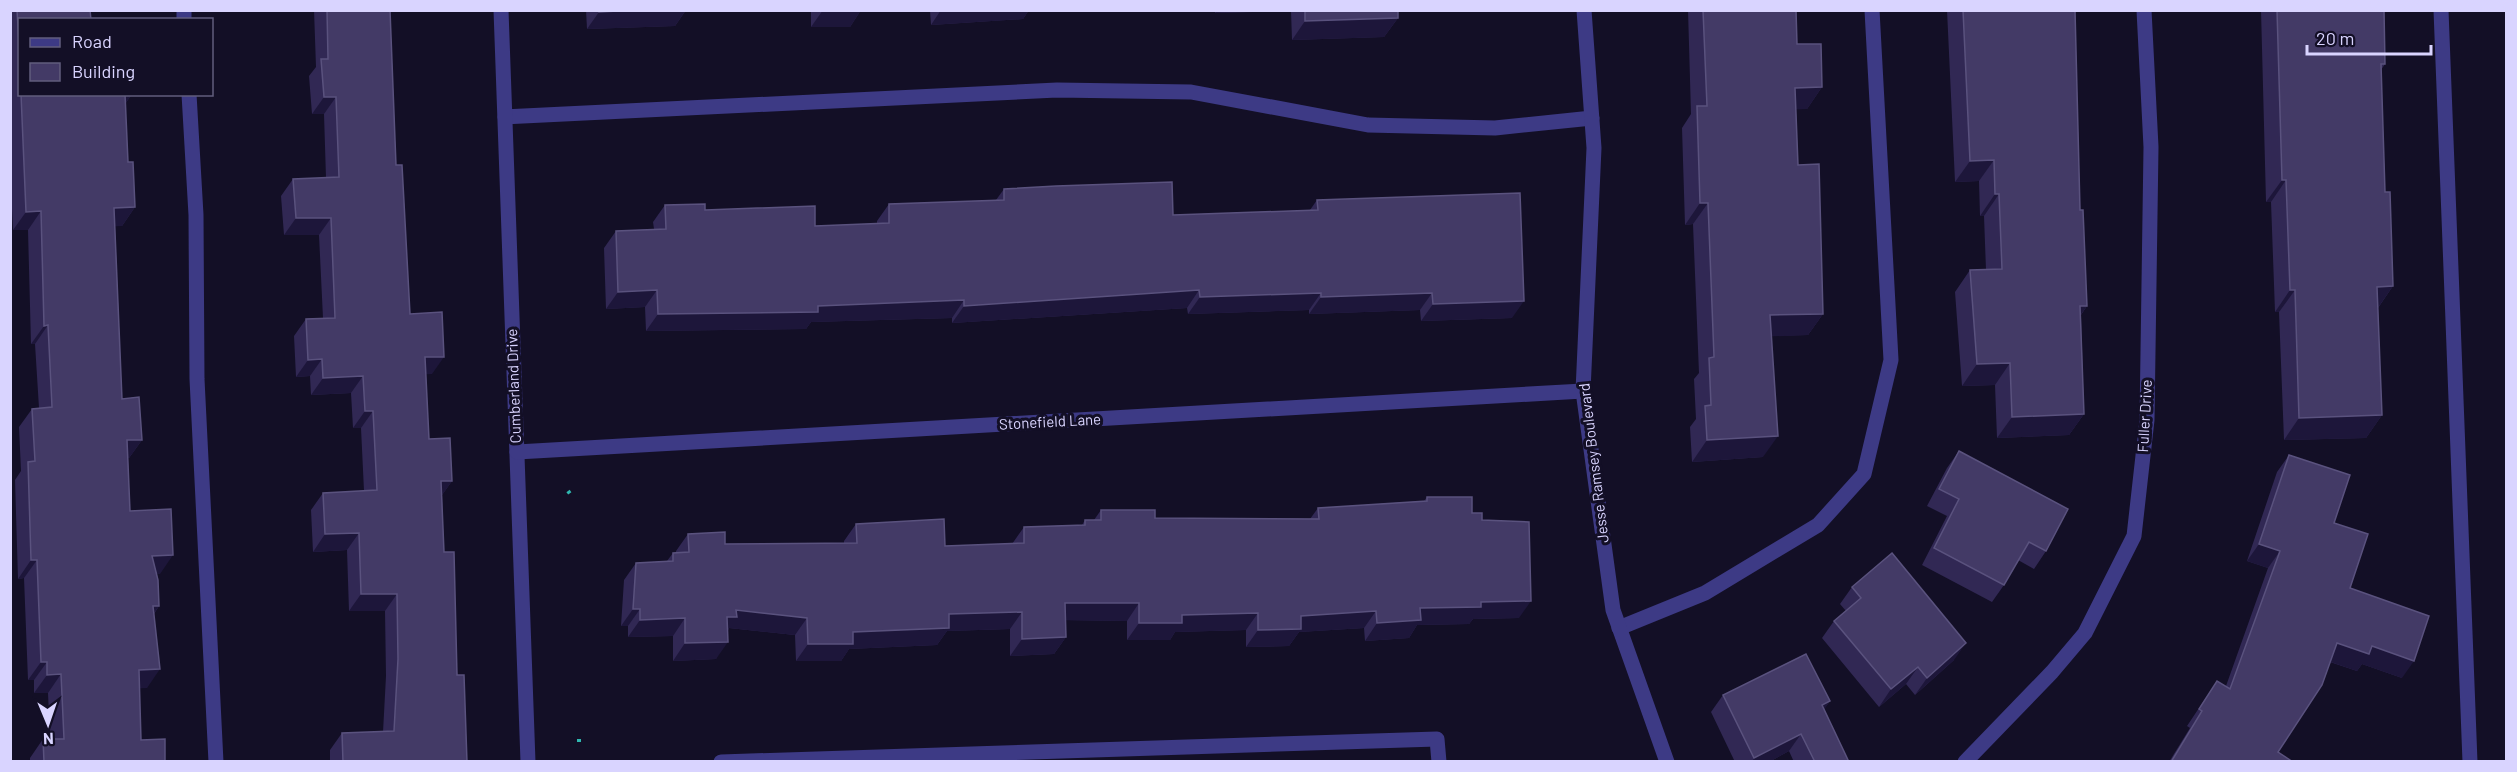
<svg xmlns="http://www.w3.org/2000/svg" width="2517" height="772" viewBox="0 0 2517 772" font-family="Barlow,sans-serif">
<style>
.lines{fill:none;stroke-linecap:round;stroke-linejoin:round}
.path{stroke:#2fb8b0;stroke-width:4;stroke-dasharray:3 4.5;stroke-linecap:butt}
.lane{stroke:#3d3a85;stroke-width:15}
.street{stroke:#3d3a85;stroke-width:15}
.wall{fill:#312854}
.shaded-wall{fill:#1d163a}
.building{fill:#433a66;stroke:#5a527e;stroke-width:1.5}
.labels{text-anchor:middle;stroke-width:6;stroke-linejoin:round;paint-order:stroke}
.street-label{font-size:15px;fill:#d9d4ff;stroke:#130f26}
</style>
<rect width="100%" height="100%" fill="#130f26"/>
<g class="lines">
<g class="path">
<path d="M568,491L571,495"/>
<path d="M579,739V745"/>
</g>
<g class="lane">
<path d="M184,10V20"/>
<path d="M2441,10L2470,762"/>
<path d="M189,94L196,215L197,379L216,762"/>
<path d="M505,117L1057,90L1191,92L1368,125L1495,128L1592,118"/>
<path d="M1619,628L1705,593L1818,525L1864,474L1891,360L1872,10"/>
<path d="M721,762L1437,739L1439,762"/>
</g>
<g class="street">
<path d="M501,10L528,762"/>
<path d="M1584,10L1594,148L1583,391L1613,610L1667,762"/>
<path d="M517,452L1583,391"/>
<path d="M1965,762L2052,672L2085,633L2134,536L2147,420L2151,147L2144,10"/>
</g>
</g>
<g class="wall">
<path d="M10,10H90L20,20V94H132L125,104L128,162L135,207L122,226H115L122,399L142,440L129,458H128L130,511L160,574H157L159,606L154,614L147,688H139L141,740L165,762H30V758L43,739H50L48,693H34V680H28L24,578L18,579L15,480L21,471L19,427L32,409L39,408L35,344H31L28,230H13L10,168Z"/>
<path d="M314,10H390L396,165L410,314L432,374H426L429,439L452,481L442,495L444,552L467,762H330V750L342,733L383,732L386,676L385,611H349L347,550L313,552L311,510L323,493L364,491L361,428H353L351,393L311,395L310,376L296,377L294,336L306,319L323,318L319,235H284L281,196L293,179L326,178L324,114H312L309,76L316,67Z"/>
<path d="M586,10H686L675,26L587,29Z"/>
<path d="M811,10H861L850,27H811Z"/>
<path d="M930,10H1029L1023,19L931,25Z"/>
<path d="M1215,10H1398V18L1384,37L1292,40L1291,11L1215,13Z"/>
<path d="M1688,10H1796L1797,44L1822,87L1807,109H1796L1798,165L1823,314L1808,335L1771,336L1763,457L1692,462L1690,427L1696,419L1694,379L1699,373L1693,224L1685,225L1682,128L1691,114Z"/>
<path d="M1947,10H2075L2080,210L2087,306L2081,315L2084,414L2069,435L1997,438L1995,385L1962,386L1955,292L1970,270H1986L1984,216H1980L1979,181L1955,182Z"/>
<path d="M2261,10H2384L2385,64L2381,70L2385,192L2393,286L2378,308L2382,415L2366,438L2284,440L2279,312H2275L2271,202H2266Z"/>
<path d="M1004,189L1173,215L1310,210L1317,200L1512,318L1421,321L1420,310L1309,314V310L1188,314L1187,308L952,323V318L811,322L806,329L646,331L645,307L606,309L604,248L616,231L654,229L653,222L665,205L815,226L877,224V221L889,204L996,200Z"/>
<path d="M1959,451L2046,551L2034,569L2018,560L2004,585L1992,602L1922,565L1947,516L1927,506L1947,468Z"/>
<path d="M2289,455L2334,523L2350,588L2402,678L2362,664L2357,671L2330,662L2278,752L2293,762H2169L2190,728L2187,726L2217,681L2226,686L2268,568L2247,561L2277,472Z"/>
<path d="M1427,497L1472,513L1482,520L1519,618L1473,619L1469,624L1417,625L1409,638L1365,641L1364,628L1299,632L1289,646L1246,647V630L1175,632L1170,640H1127V621L1065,620L1066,637L1054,654L1010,656V629L947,631L937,645L849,649L841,661H796L795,635L729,628L716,659L673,661V636L628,637V626H621L624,580L636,563L667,561L673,553H676V551L688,534L725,544L844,543V541L856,524L945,546L1012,544L1024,527L1082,525L1085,520H1094L1101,510L1155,518L1310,519L1318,508L1424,501Z"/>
<path d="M1852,587L1954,660L1915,695L1906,684L1879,707L1822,638L1834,621L1846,611L1840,604Z"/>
<path d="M1723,695L1830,701L1824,709L1849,762H1794L1789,751L1769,762H1735L1711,712Z"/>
</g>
<g class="shaded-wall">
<path d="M638,10H686L675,26L587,29L599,12Z"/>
<path d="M823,10H861L850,27H811Z"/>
<path d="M941,10H1029L1023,19L931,25Z"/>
<path d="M1217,10H1291L1215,13Z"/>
<path d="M1398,18L1384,37L1292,40L1305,21Z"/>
<path d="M1822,87L1807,109L1780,110L1795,88Z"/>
<path d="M123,94H132L121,110Z"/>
<path d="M324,97H336L324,114H312Z"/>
<path d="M1994,160L1979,181L1955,182L1970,161Z"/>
<path d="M2282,180H2286L2271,202H2266Z"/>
<path d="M1995,194H1999L1984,216H1980Z"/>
<path d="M1700,203H1708L1693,224L1685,225Z"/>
<path d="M135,207L122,226L101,227L114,208Z"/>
<path d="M41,211L28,230H13L26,212Z"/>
<path d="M296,218H331L319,235H284Z"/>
<path d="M2393,286L2377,309V287Z"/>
<path d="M657,290L645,307L606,309L618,292Z"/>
<path d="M1199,290L1187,308L952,323L964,306Z"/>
<path d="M2290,290H2295L2279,312H2275Z"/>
<path d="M1321,293L1309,310L1188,314L1200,297Z"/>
<path d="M1432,293L1420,310L1309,314L1321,297Z"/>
<path d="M964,300L952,318L811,322L806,329L646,331L658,314L818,306Z"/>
<path d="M1524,301L1512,318L1421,321L1433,304Z"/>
<path d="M2080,306H2087L2072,327Z"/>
<path d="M1823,314L1808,335L1755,337L1770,315Z"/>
<path d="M48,325L35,344H31L44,326Z"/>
<path d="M425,357H444L432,374L413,375Z"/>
<path d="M322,359L310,376L296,377L308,360Z"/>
<path d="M2010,363L1995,385L1962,386L1977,364Z"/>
<path d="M363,376L351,393L311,395L323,378Z"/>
<path d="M365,411H373L361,428H353Z"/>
<path d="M2084,414L2069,435L1997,438L2012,417Z"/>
<path d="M2382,415L2366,438L2284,440L2299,418Z"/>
<path d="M1778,436L1763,457L1692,462L1707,440Z"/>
<path d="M127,440H142L129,458L114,459Z"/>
<path d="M441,481H452L440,498Z"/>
<path d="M359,533L347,550L313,552L325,534Z"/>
<path d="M2259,544L2280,551L2268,568L2247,561Z"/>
<path d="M173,555L160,574H139L152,556Z"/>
<path d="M31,560H37L24,578L18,579Z"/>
<path d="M361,594H397L385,611H349Z"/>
<path d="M1531,601L1519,618L1473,619L1469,624L1417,625L1409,638L1365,641L1377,623L1420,608L1481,602Z"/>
<path d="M1065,603H1139L1127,621L1053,620Z"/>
<path d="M153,606H159L146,625Z"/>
<path d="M633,609H640L628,626H621Z"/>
<path d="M736,610L807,618L795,635L729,628L725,634L727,617Z"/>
<path d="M1376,611L1364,628L1299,632L1289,646L1246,647L1258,630L1301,616Z"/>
<path d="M1022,612L1010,629L947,631L937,645L849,649L841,661H796L808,644L853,632L949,614Z"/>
<path d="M1258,613L1246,630L1175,632L1170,640H1127L1139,623L1182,615Z"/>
<path d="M685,618L673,636L628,637L640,620Z"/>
<path d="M1066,637L1054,654L1010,656L1022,639Z"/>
<path d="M728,642L716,659L673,661L685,643Z"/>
<path d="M1966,643L1954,660L1915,695L1927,678Z"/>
<path d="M2337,643L2372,646L2414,661L2402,678L2362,664L2357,671L2325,660Z"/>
<path d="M41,662H47L34,680H28Z"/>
<path d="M1918,667L1906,684L1879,707L1891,689Z"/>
<path d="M160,669L147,688L126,689L139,670Z"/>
<path d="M61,674L48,693H34L47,675Z"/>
<path d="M1830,701L1818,718L1822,705Z"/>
<path d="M1801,734L1789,751L1769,762H1752L1754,758Z"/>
</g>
<g class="building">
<path d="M17,10H90L91,20H20V59Z"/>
<path d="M327,10H390L396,165H402L410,314L442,312L444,357H425L429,439L450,438L452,481H441L444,552H454L457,675H464L467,762H343L342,733L394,731L398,659L397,594H361L359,533L325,534L323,493L377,490L373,411H365L363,376L323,378L322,359L308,360L306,319L335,318L331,218H296L293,179L339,177L336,97H324L321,59H328Z"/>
<path d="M599,10H638L599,12Z"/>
<path d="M1305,10H1398V18L1305,21Z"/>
<path d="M1703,10H1796L1797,44H1821L1822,87L1795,88L1798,165L1819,164L1823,314L1770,315L1778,436L1707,440L1705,406L1711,405L1709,358L1714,357L1708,203H1700L1697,106H1707Z"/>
<path d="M1963,10H2075L2080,210H2083L2087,306H2080L2084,414L2012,417L2010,363L1977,364L1970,270L2002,269L1999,194H1995L1994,160L1970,161Z"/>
<path d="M2277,10H2384L2385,64H2381L2385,192H2390L2393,286L2377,287L2382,415L2299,418L2295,290H2290L2286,180H2282Z"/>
<path d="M21,94H125L128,162H133L135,207L114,208L122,399L139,397L142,440H127L130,511L171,509L173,555L152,556L158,580L159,606H153L160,669L139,670L141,740L165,739V762H44L43,739H64L61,674L47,675V662H41L37,560H31L28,462L35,461L32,409L52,407L48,325L44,326L41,211L26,212Z"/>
<path d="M1172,182L1173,215L1318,210L1317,200L1520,193L1524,301L1433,304L1432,293L1321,297V293L1200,297L1199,290L964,306V300L818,306V312L658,314L657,290L618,292L616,231L666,229L665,205L705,204V210L815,206V226L889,223V204L1004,200V189L1056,186Z"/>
<path d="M1959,451L2068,509L2046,551L2029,542L2004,585L1934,548L1959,499L1939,489Z"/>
<path d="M2289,455L2350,475L2334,523L2368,534L2350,588L2429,616L2414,661L2372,646L2369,654L2337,643L2322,685L2278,752L2293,762H2171L2202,711L2199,709L2217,681L2230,689L2280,551L2259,544Z"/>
<path d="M1427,497H1472V513H1482V520L1529,522L1531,601L1481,602V607L1420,608L1421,620L1377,623L1376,611L1301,616V629L1258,630V613L1182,615V623H1139V603H1065L1066,637L1022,639V612L949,614V628L853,632V644H808L807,618L736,610L737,617H727L728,642L685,643V618L640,620V609H633L636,563L673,561V553L689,552L688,534L725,532V544L857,543L856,524L944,519L945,546L1024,543V527L1085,525V520H1101V510H1155V518L1319,519L1318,508L1427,501Z"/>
<path d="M1892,553L1966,643L1927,678L1918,667L1891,689L1834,621L1861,598L1852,587Z"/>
<path d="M1806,654L1830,701L1822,705L1849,762H1815L1801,734L1754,758L1723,695Z"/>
</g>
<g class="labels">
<g class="street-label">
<text transform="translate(514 386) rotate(-92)" y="5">Cumberland Drive</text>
<text transform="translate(2145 416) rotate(-87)" y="5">Fuller Drive</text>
<text transform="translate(1050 422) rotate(-3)" y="5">Stonefield Lane</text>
<text transform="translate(1594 463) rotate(-97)" y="5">Jesse Ramsey Boulevard</text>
</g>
</g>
<rect width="2517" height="772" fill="none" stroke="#d9d4ff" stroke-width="24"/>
<rect x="18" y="18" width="195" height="78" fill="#130f26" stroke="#625e7d" stroke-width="1.5"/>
<rect x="30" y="38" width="30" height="9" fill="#3d3a85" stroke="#625e7d" stroke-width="1.5"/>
<text x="72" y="48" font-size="18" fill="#d9d4ff">Road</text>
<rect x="30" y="63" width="30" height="18" fill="#433a66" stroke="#625e7d" stroke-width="1.5"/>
<text x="72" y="78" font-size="18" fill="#d9d4ff">Building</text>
<g transform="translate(48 724) rotate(178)" stroke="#130f26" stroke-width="4.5" paint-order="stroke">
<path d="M0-4.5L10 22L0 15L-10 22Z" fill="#d9d4ff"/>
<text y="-9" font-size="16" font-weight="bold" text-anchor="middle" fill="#d9d4ff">N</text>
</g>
<path d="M2307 45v9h124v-9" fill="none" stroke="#d9d4ff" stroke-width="3"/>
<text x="2316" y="45" font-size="18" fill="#d9d4ff" stroke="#130f26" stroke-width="4.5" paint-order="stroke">20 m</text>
</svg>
